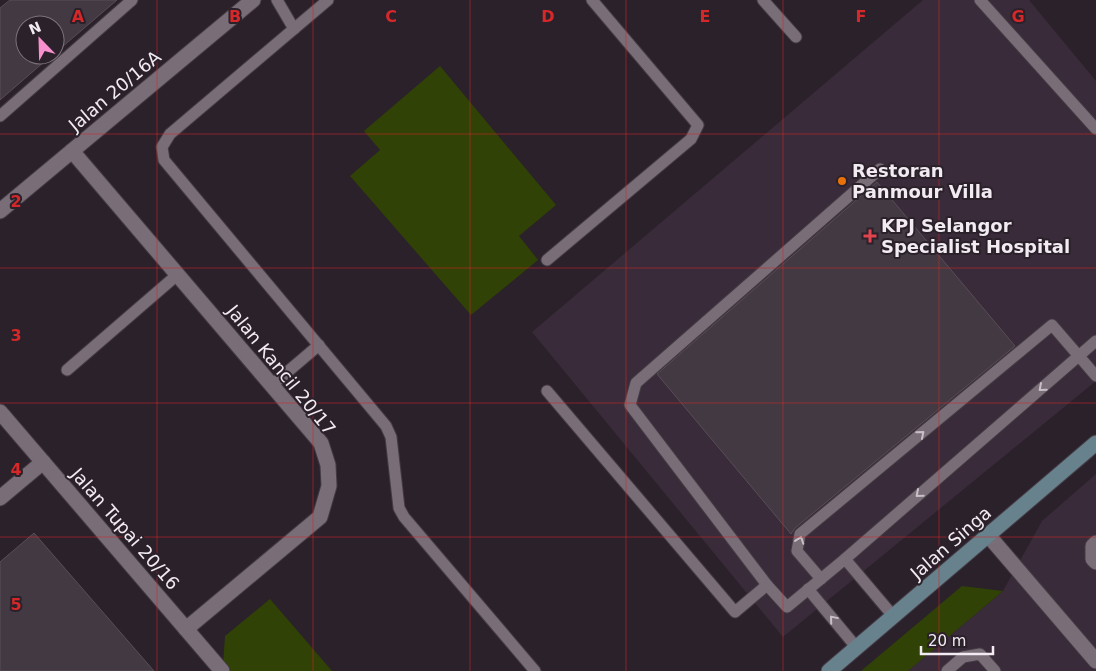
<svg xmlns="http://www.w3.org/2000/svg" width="1096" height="671" viewBox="0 0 1096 671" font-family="'DejaVu Sans',sans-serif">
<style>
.built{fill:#392b39}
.green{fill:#304205}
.building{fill:#433943;stroke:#594e58}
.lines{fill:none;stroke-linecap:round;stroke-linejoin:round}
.lane-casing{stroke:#443c44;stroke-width:13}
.street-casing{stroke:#443c44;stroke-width:17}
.secondary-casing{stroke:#443c44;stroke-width:17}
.lane{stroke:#796e78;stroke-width:11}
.street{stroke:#796e78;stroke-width:15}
.secondary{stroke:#67828d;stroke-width:15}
.oneway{stroke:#c8bfc7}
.grid{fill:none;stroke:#d62828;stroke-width:1;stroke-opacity:0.55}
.food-dot{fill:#e8710a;stroke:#2b212b;stroke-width:2}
.health-dot{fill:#e0444e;stroke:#2b212b;stroke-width:2}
.labels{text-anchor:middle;stroke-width:4;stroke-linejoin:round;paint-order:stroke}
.street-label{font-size:18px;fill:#f2ebf1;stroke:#2b212b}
.poi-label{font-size:18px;font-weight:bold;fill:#f2ebf1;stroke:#2b212b;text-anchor:start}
.grid-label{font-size:16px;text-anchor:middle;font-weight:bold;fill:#d62828;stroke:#2b212b;stroke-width:4;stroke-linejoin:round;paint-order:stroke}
</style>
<rect width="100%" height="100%" fill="#2b212b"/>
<g class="built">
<path d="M923,0H1029L1096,81V381L783,637L532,332Z"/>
<path d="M1096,474V671H908L1003,591L1042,521Z"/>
</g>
<g class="green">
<path d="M440,66L556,205L519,236L538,260L471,315L350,176L380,150L364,131Z"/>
<path d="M962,586L1003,591L908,671H861Z"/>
<path d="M270,599L332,671H228L223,665L225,636Z"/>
</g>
<g class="building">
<path d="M10,0H117L55,53V25H25V55H52L0,100V8Z"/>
<path d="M877,182L1015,346L795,528L791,534L657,374Z"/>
<path d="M34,533L154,671H0V562Z"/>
</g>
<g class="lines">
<g class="lane-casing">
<g id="lane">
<path d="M277,0L294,29"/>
<path d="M328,0L170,134L162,147L164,160L386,426L391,437L399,508L404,517L535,671"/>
<path d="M763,0L796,37"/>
<path d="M980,0L1096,129"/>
<path d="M0,116L132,0"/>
<path d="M880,169L636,383L630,405L767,585L787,607L845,559L1096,341"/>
<path d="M547,260L691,139L698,125L592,0"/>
<path d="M67,370L177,275"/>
<path d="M272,385L319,345"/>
<path d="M547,391L735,612L767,585"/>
<path d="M845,559L894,617"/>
<path d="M821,579L797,551L800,534L1052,325L1096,376"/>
<path d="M808,589L857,648"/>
<path d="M947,671L963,657L980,654L995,671"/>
</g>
</g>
<g class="street-casing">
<g id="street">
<path d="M72,151L321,443L328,465L329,486L320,517L186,629"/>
<path d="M0,211L253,0"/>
<path d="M0,412L222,671"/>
<path d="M0,498L43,462"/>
<path d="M988,535L1096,661"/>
<path d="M1096,543L1093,546V559L1096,562"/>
</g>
</g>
<g class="secondary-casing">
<path id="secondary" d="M829,671L1096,443"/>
</g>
<use href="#lane" class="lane"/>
<use href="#street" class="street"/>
<use href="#secondary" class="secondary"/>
</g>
<defs><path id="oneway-chevron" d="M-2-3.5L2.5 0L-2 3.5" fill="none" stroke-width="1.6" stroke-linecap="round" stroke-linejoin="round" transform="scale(1.25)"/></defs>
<g class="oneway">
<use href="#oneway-chevron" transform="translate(1042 388) rotate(139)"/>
<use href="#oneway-chevron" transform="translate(921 434) rotate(-40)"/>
<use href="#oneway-chevron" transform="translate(919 494) rotate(139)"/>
<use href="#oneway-chevron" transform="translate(800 540) rotate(-71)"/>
<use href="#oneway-chevron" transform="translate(833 619) rotate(-130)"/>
</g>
<path class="grid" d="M157,0V671M313,0V671M470,0V671M626,0V671M783,0V671M939,0V671M0,134H1096M0,268H1096M0,403H1096M0,537H1096"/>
<circle class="food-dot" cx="842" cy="181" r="5"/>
<path class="health-dot" d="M867.5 228.5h5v5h5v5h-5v5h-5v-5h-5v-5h5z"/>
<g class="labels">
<g class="street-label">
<text transform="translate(115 91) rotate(-40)" y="6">Jalan 20/16A</text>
<text transform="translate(281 370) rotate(51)" y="6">Jalan Kancil 20/17</text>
<text transform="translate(125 529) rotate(49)" y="6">Jalan Tupai 20/16</text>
<text transform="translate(951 543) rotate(-41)" y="6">Jalan Singa</text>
</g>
<g class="poi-label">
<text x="852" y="177">Restoran<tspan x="852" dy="21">Panmour Villa</tspan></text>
<text x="881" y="232">KPJ Selangor<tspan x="881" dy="21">Specialist Hospital</tspan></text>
</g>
</g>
<g class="grid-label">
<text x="78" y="22">A</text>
<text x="235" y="22">B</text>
<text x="391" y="22">C</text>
<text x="548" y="22">D</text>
<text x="705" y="22">E</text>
<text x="861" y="22">F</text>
<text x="1018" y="22">G</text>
<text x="16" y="207">2</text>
<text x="16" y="341">3</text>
<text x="16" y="475">4</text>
<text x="16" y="610">5</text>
</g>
<g transform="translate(40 40) rotate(337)"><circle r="24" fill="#2b212b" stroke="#7b727a"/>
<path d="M0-4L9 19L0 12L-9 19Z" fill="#f790cd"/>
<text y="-8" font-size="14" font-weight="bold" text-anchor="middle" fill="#f2ebf1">N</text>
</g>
<path d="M921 646v8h72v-8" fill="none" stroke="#f2ebf1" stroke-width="2.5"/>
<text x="928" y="646" font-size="15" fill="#f2ebf1" stroke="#2b212b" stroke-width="4" paint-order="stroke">20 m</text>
</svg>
